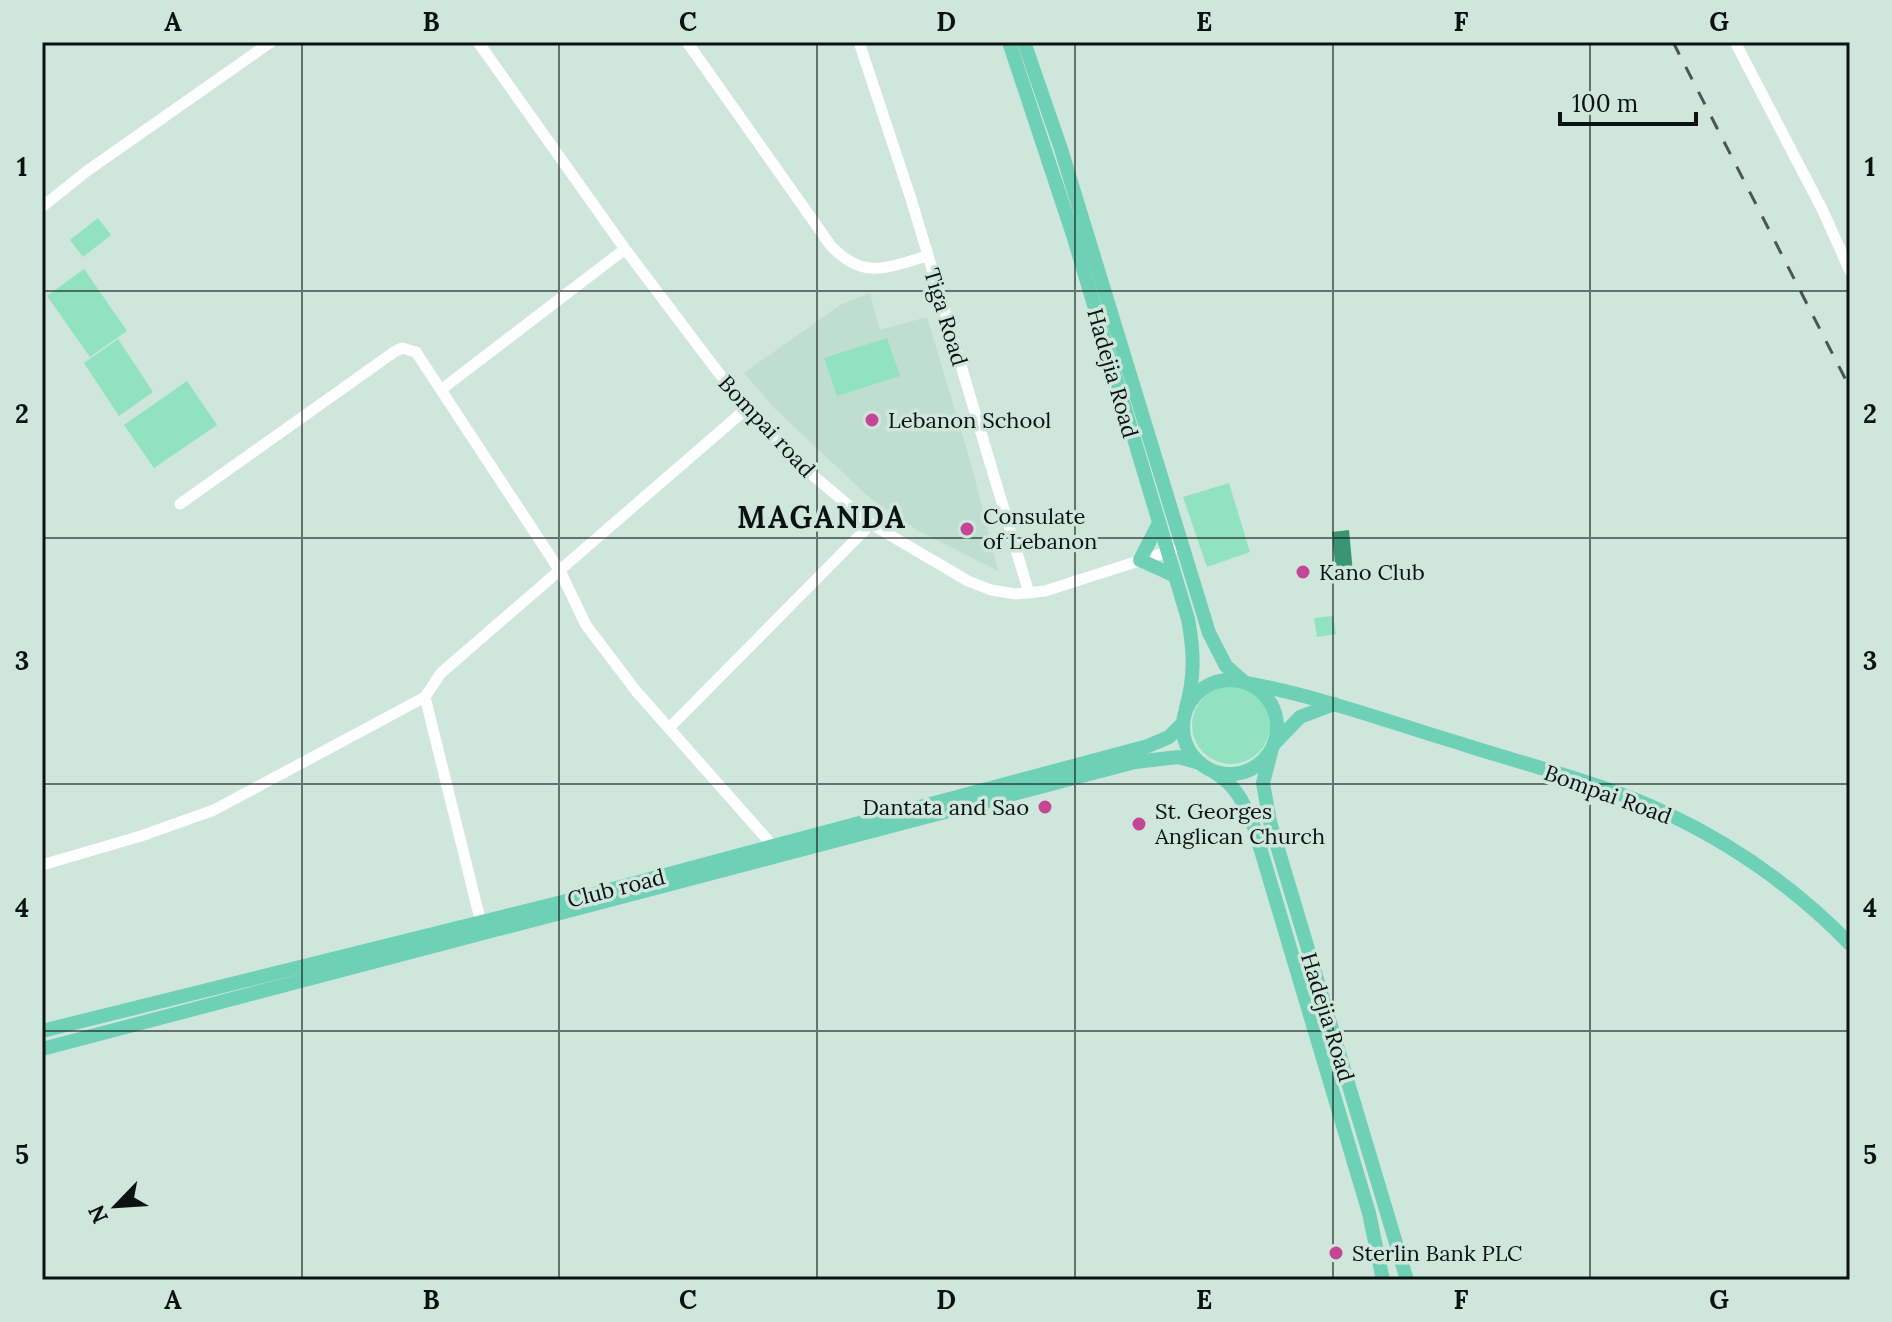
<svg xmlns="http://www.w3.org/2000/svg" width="1892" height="1322" viewBox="0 0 1892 1322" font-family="Lora,serif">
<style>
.built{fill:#bfded0}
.green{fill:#90e2c0}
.water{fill:#399574}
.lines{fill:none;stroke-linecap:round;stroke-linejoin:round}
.minor{stroke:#fff;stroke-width:11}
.major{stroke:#6ed1b6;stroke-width:14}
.rail{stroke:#495651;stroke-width:3;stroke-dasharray:14 14;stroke-linecap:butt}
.grid{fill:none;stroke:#0b1310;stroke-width:2;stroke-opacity:0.55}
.poi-dot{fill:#c54794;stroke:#cfe6dc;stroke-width:3}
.labels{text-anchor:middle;stroke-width:7;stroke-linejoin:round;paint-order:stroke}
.street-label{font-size:22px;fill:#0b1310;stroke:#cfe6dc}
.poi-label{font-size:22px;fill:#0b1310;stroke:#cfe6dc;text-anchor:start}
.district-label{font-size:30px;font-weight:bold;letter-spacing:2px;fill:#0b1310;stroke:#cfe6dc}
.neatline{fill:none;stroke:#0b1310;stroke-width:3}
.grid-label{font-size:26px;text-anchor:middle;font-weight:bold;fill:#0b1310}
</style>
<rect width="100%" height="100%" fill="#cfe6dc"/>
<path class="built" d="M870,293L880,330L927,317L972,467L998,571L915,529L870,498L773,407L744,373L840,305Z"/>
<g class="green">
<path d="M98,218L111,235L83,257L70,240Z"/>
<path d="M84,269L127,331L90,357L47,296Z"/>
<path d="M887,338L900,376L837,396L824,358Z"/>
<path d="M118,339L153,392L119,416L84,363Z"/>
<path d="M187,381L217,425L154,468L124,425Z"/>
<path d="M1229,483L1250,552L1207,567L1183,497Z"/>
<path d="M1333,616L1336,634L1317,637L1314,618Z"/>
<circle cx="1231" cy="725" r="39"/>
</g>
<path class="water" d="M1349,530L1353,573L1336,575L1332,532Z"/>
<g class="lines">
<g class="minor">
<path d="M478,42L625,249L746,409L798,463L871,524L968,581L991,590L1016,594L1045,591L1173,550"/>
<path d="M687,42L831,246C865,281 886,267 928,256"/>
<path d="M859,42L912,202L1029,593"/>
<path d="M1735,42L1822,209L1850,271"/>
<path d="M42,207L87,171L271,42"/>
<path d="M442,389L625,249"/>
<path d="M180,504L394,352L402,348L416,352L560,571L586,625L636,691L773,846"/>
<path d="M425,697L481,923"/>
<path d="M669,728L871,524"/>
<path d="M42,865L141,836L214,810L425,697L441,673L746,409"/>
</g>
<g class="major">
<path d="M1009,42L1073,235L1188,619C1194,651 1195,677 1186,708"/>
<path d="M1024,42L1061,149L1209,633L1226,666L1243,681"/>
<path d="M1158,525L1140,560L1173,575"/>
<circle cx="1230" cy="727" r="47"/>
<path d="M1252,684C1324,698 1392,723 1462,744C1530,766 1603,783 1668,814C1736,846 1798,891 1850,944"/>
<path d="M1276,742L1300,717L1334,704"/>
<path d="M1271,752L1263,783L1270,822L1407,1280"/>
<path d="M1214,772C1236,785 1244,803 1254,827L1369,1213L1383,1280"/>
<path d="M42,1031L594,894L1148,746L1169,737L1182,724"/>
<path d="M42,1049L1135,762L1178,757L1200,763"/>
</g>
<path class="rail" d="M1673,42L1850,388"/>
</g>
<path class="grid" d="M302,42V1280M559,42V1280M817,42V1280M1075,42V1280M1333,42V1280M1590,42V1280M42,291H1850M42,538H1850M42,784H1850M42,1031H1850"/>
<g class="poi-dot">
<circle cx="872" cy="420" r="8"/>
<circle cx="967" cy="529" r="8"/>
<circle cx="1303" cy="572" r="8"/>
<circle cx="1045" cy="807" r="8"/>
<circle cx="1139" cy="824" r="8"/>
<circle cx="1336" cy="1253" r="8"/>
</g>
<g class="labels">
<g class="street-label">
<text transform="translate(946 317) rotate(73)" y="8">Tiga Road</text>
<text transform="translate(1113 373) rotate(74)" y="8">Hadejia Road</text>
<text transform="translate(767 426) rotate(47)" y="8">Bompai road</text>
<text transform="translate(1608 794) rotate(20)" y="8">Bompai Road</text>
<text transform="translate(616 888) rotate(-14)" y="8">Club road</text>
<text transform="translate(1328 1017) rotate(73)" y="8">Hadejia Road</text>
</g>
<g class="poi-label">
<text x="888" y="428">Lebanon School</text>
<text x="983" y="524">Consulate<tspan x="983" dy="25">of Lebanon</tspan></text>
<text x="1319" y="580">Kano Club</text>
<text x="1029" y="815" text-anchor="end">Dantata and Sao</text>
<text x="1155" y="819">St. Georges<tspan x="1155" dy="25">Anglican Church</tspan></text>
<text x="1352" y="1261">Sterlin Bank PLC</text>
</g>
<g class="district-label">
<text x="822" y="528">MAGANDA</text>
</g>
</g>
<rect width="1892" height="1322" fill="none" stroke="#cfe6dc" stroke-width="88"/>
<g transform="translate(116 1206) rotate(245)" stroke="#cfe6dc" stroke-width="6" paint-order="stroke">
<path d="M0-6L14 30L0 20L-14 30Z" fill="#0b1310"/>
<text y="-12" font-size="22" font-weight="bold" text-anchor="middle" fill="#0b1310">N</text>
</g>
<path d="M1560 112v12h136v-12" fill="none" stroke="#0b1310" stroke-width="4"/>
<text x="1572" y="112" font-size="24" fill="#0b1310" stroke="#cfe6dc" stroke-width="6" paint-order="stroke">100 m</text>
<rect x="44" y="44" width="1804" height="1234" class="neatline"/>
<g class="grid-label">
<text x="173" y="31">A</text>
<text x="431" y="31">B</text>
<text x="688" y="31">C</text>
<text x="946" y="31">D</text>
<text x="1204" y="31">E</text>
<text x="1461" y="31">F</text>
<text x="1719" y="31">G</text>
<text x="22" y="176">1</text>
<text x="1870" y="176">1</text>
<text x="22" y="423">2</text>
<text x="1870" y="423">2</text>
<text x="22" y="670">3</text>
<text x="1870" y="670">3</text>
<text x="22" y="917">4</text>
<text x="1870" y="917">4</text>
<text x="22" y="1164">5</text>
<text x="1870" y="1164">5</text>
<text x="173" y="1309">A</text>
<text x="431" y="1309">B</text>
<text x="688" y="1309">C</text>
<text x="946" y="1309">D</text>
<text x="1204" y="1309">E</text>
<text x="1461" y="1309">F</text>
<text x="1719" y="1309">G</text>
</g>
</svg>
